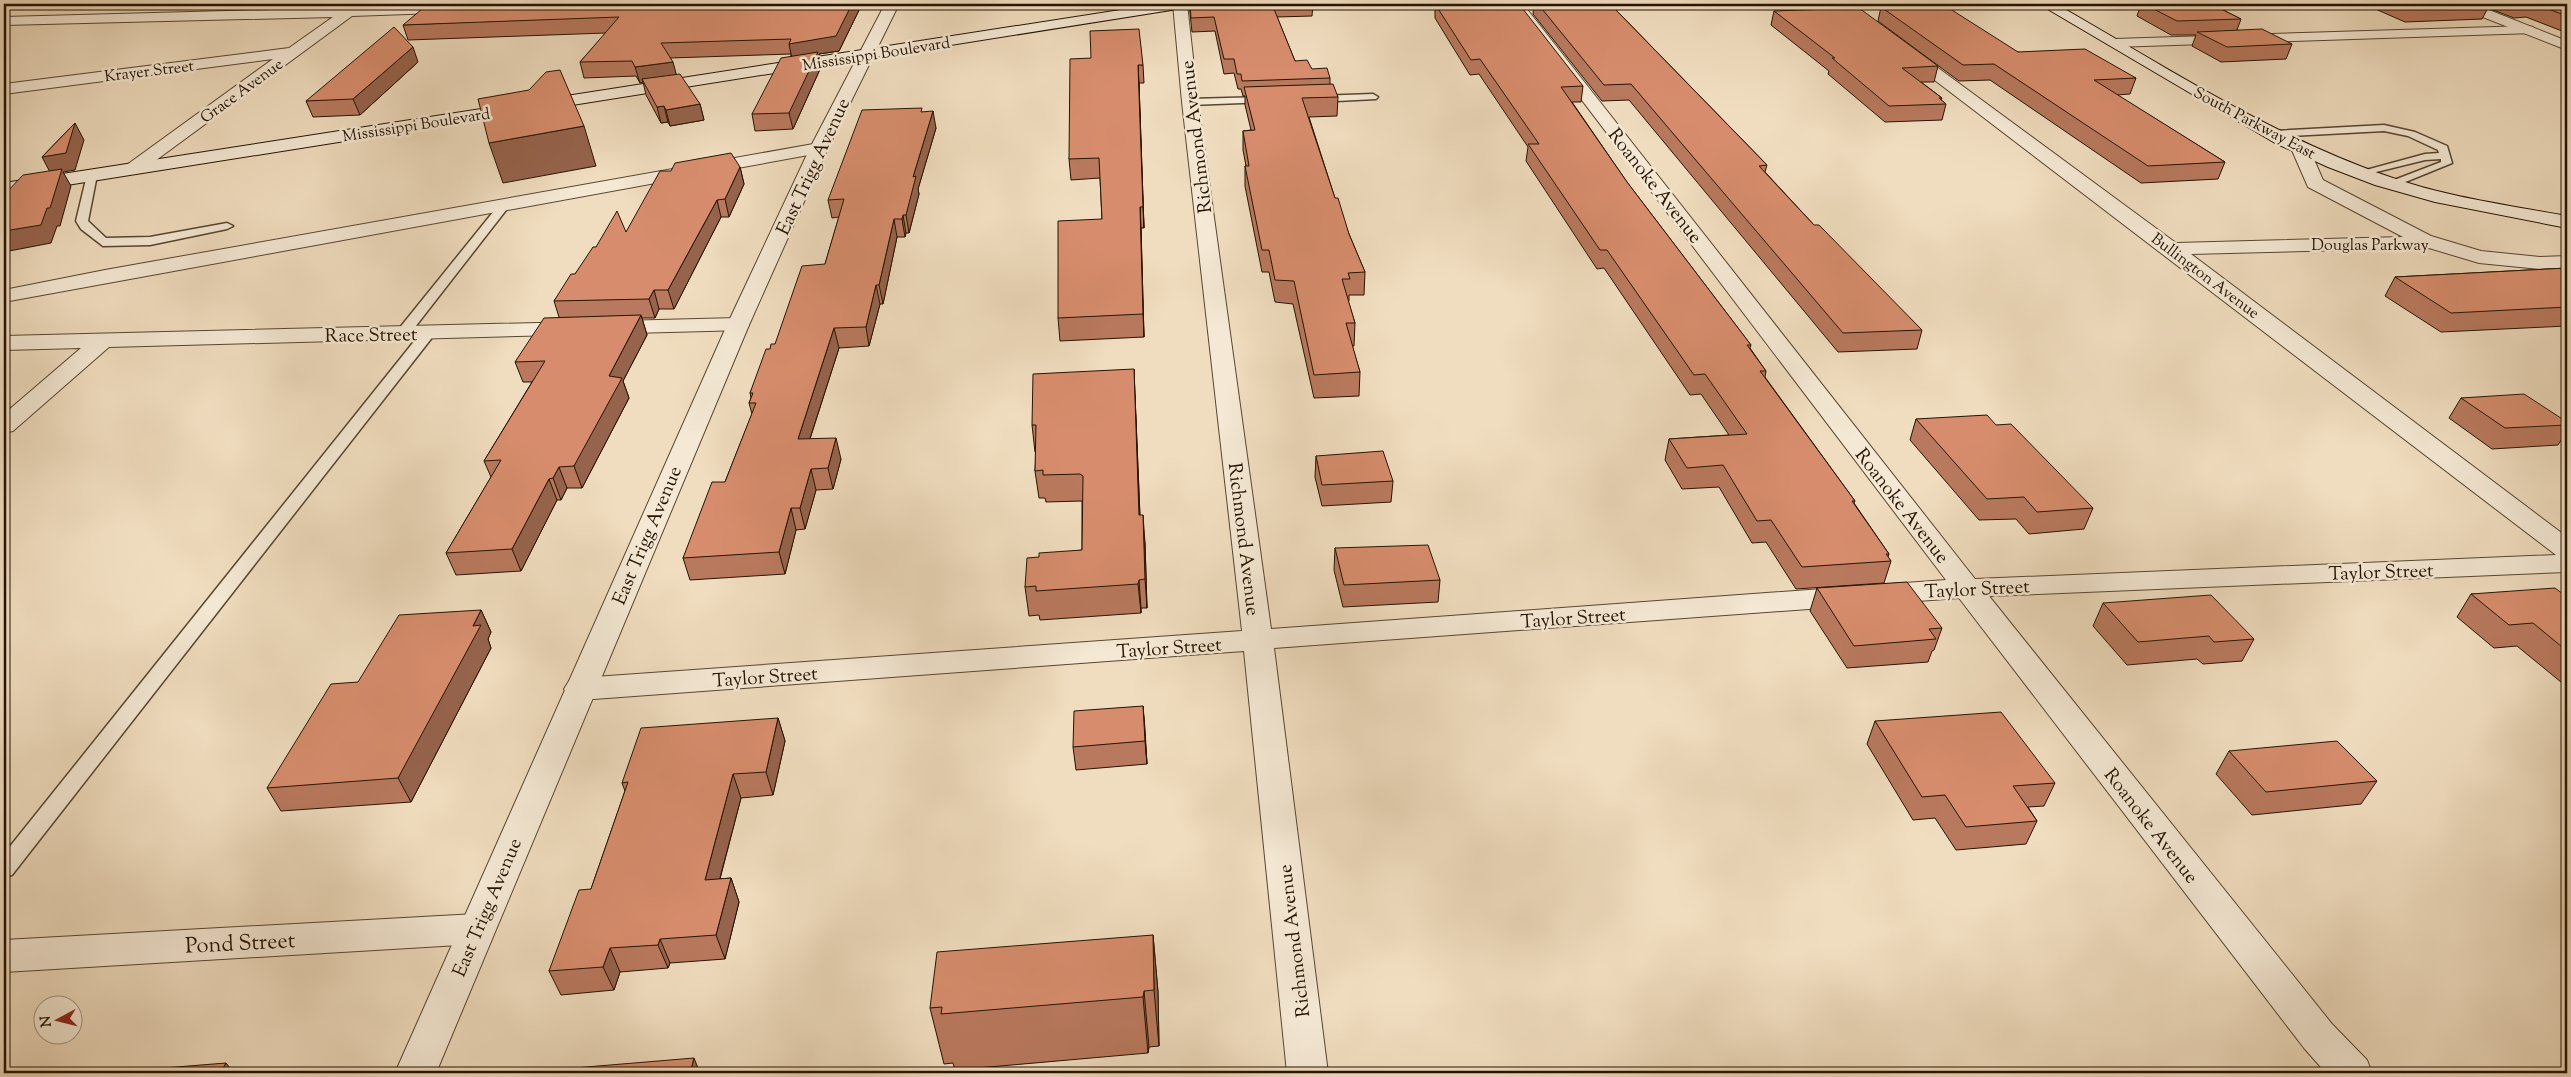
<svg xmlns="http://www.w3.org/2000/svg" width="2571" height="1077" viewBox="0 0 2571 1077" font-family="'Sorts Mill Goudy',serif">
<style>
.lines{fill:none;stroke-linecap:round;stroke-linejoin:round}
.service-casing{stroke:#574630;stroke-width:3}
.minor-casing{stroke:#574630;stroke-width:2}
.tertiary-casing{stroke:#574630;stroke-width:2}
.secondary-casing{stroke:#241300;stroke-width:2}
.service{fill:#f5e9d5;fill-rule:evenodd}
.minor{fill:#f5e9d5;fill-rule:evenodd}
.tertiary{fill:#f5e9d5;fill-rule:evenodd}
.secondary{fill:#f5e9d5;fill-rule:evenodd}
.wall{fill:#b9795e;stroke:#241300}
.shaded-wall{fill:#96634c;stroke:#241300}
.building{fill:#d78d6d;stroke:#241300}
.labels{text-anchor:middle;stroke-width:5;stroke-linejoin:round;paint-order:stroke}
.far-street-label{font-size:16px;fill:#241300;stroke:#f5e9d5}
.street-label{font-size:19px;fill:#241300;stroke:#f5e9d5}
.near-street-label{font-size:22px;fill:#241300;stroke:#f5e9d5}
</style>
<rect width="100%" height="100%" fill="#f0ddbf"/>
<filter id="stains"><feTurbulence type="fractalNoise" baseFrequency=".004" numOctaves="4"/><feColorMatrix values="0 0 0 0 .2 0 0 0 0 .09 0 0 0 0 .02 0 0 0 .5 -.17"/></filter>
<radialGradient id="worn" r=".72"><stop offset=".6" stop-color="#630" stop-opacity="0"/><stop offset="1" stop-color="#630" stop-opacity=".3"/></radialGradient>
<g class="lines">
<g class="service-casing">
<g id="service">
<path d="M1373,94L1378,97L1376,99L1317,102L1312,99L1317,96Z"/>
<path d="M1265,97L1270,100L1268,102L1190,105L1185,102L1190,99Z"/>
<path d="M2384,125L2415,132L2447,146L2452,163L2393,187L2389,186V182L2441,162V159L2425,160L2360,176L2355,173L2425,154L2439,153L2438,150L2408,136L2384,131L2272,137L2267,134L2272,131Z"/>
<path d="M92,172L97,175L88,221L106,238L150,237L227,223L233,226L227,229L150,245L103,246L81,229L76,221L87,175Z"/>
<path d="M506,200L510,201V205L408,336H398L396,333L398,330L502,201Z"/>
<path d="M429,328L436,332L434,335L12,875L4,877V854L424,329Z"/>
</g>
</g>
<g class="minor-casing">
<g id="minor">
<path d="M1173,4H1187L1198,102L1271,629L1946,580L1509,4H1523L1975,579L2556,555L1835,4H1851L2176,243L2403,237L2308,187L2291,148L2294,144H2306L2309,148L2323,180L2431,236L2481,251L2540,257L2567,256V268L2540,269L2479,263L2429,248L2191,254L2567,537V572L1989,596L2332,1024L2367,1060L2372,1073H2326L2304,1048L1959,598L1274,648L1328,1073H1287L1244,651L580,700L569,697L564,689L569,681L580,678L1242,631L1182,102Z"/>
<path d="M459,5L466,9L464,12L352,16L140,172H128L125,168L128,164L273,59L4,94V84L289,48L333,17L4,25V17Z"/>
<path d="M2528,26L2533,27L2535,30L2533,33L2114,47L2107,43L2114,39Z"/>
<path d="M819,143L825,144L828,148L825,152L4,302V290L105,270Z"/>
<path d="M738,318L746,320L749,325L746,330L109,347L13,431L4,433V414L81,348L4,350V336Z"/>
<path d="M476,914L489,918L495,929L489,940L476,944L4,972V940Z"/>
</g>
</g>
<g class="tertiary-casing">
<g id="tertiary">
<path d="M885,4H899L828,148L749,325L436,1073H395L727,325L810,148Z"/>
<path d="M2455,4H2474L2567,41V50L2457,7Z"/>
</g>
</g>
<g class="secondary-casing">
<g id="secondary">
<path d="M1159,4H1191L1184,8L4,195V183Z"/>
<path d="M2039,4H2056C2163,65 2269,135 2387,176C2445,197 2507,205 2567,216V228L2435,202L2375,185L2328,167L2275,143Z"/>
</g>
</g>
<use href="#service" class="service"/>
<use href="#minor" class="minor"/>
<use href="#tertiary" class="tertiary"/>
<use href="#secondary" class="secondary"/>
</g>
<g class="wall">
<path d="M862,4L839,51L819,54L821,67L793,129L755,131L752,114L791,56V54L670,58L676,74L700,104L704,120L670,126L668,122L661,123L646,95L643,82L640,83L636,76L584,78L580,62L606,33L408,40L403,25Z"/>
<path d="M1189,4H1313L1312,16L1277,17L1295,61L1330,78V84L1338,97L1337,116L1309,117L1335,198L1349,234L1365,272L1364,295H1349V301H1348L1355,323L1354,346H1352L1360,372L1359,396L1314,398L1293,304L1275,302L1269,272H1262L1245,186V166H1246L1243,150V131L1251,130L1245,105V96H1243L1241,89H1238L1234,73L1224,74L1215,31L1192,32Z"/>
<path d="M1435,4L1583,86L1581,102H1572L1627,182L1751,345L1750,348L1766,371L1765,377L1855,501L1854,503L1889,554L1888,557L1891,561L1884,583L1796,589L1766,542L1752,543L1719,487L1682,489L1665,460L1669,439L1729,435L1701,394L1690,395L1604,268L1597,269L1526,161L1528,147L1479,74L1470,75L1435,18Z"/>
<path d="M1534,4H1613L1616,7V10L1767,165L1765,172L1814,225L1922,330L1917,349L1838,352L1629,100L1602,101L1533,14Z"/>
<path d="M2141,4H2211L2241,19L2237,30L2292,44L2286,59L2221,62L2192,46L2196,35H2171L2137,16Z"/>
<path d="M2364,4H2567V31H2562L2526,17L2514,18L2488,8L2482,19L2405,22Z"/>
<path d="M1881,7L2018,52L2136,78L2130,94L2117,95L2225,162L2218,179L2141,183L1990,80L1959,81L1878,21Z"/>
<path d="M1774,11L1938,66L1934,82H1921L1942,98L1941,100L1946,104L1942,120L1885,122L1828,74L1829,71L1771,25Z"/>
<path d="M1091,58L1143,65L1144,83H1139L1144,228H1141L1144,337L1060,341L1058,318L1102,219L1100,178L1071,180L1069,159Z"/>
<path d="M418,62L360,115L313,117L306,101Z"/>
<path d="M922,112L936,128L918,189L919,194L909,233H906L905,237H897L883,304H880L869,346L839,348L810,439L841,459L833,489L816,490L805,529L796,530L785,574L690,580L683,558L725,482L752,414L749,403L751,398L750,393L770,349L775,344L825,264L839,217L832,218L828,200Z"/>
<path d="M740,167L744,184L729,217H721L674,309H659L655,318H642L647,335L623,381L629,398L582,488H567L561,500H557L521,571L456,575L446,553L491,477L484,461L532,382H523L515,362L559,317L554,301L596,247L626,232Z"/>
<path d="M2567,268V326L2441,332L2385,296L2395,277Z"/>
<path d="M1135,395L1140,515L1145,543L1147,608H1141V613L1040,620L1039,615L1029,616L1025,587L1039,557L1082,550V501L1046,502L1045,498H1039L1035,471L1036,452H1035L1032,425Z"/>
<path d="M2461,398L2567,422V431L2558,445L2492,449L2449,418Z"/>
<path d="M1916,419L1996,425L2093,508L2084,529L2029,534L2016,519L1979,520L1910,440Z"/>
<path d="M1316,456L1393,481L1391,502L1322,506L1315,477Z"/>
<path d="M1335,548L1440,580L1438,602L1343,607L1334,570Z"/>
<path d="M1817,588L1942,628L1934,650L1932,651L1928,662L1847,668L1810,611Z"/>
<path d="M2471,594L2567,597V687L2517,646L2494,648L2457,617Z"/>
<path d="M2103,603L2254,639L2242,661L2203,664L2197,659L2127,665L2093,626Z"/>
<path d="M481,610L491,632L488,639L491,648L411,802L281,811L267,788L358,682Z"/>
<path d="M1143,706L1147,764L1076,770L1073,747Z"/>
<path d="M778,718L785,741L773,795L741,798L720,879L731,878L739,902L725,959L670,963L668,968L620,972L614,990L561,995L549,971L591,889L625,791L622,783Z"/>
<path d="M1875,721L2055,783L2044,806L2028,807L2037,821L2026,844L1956,850L1935,818L1913,820L1867,744Z"/>
<path d="M2229,751L2377,781L2361,804L2252,815L2216,774Z"/>
<path d="M1153,935L1158,992L1159,1046L1149,1047L1148,1053L955,1070L953,1063L944,1064L930,1008Z"/>
</g>
<g class="shaded-wall">
<path d="M852,4H862L839,51L819,54L821,67L793,129L789,113L792,59L789,44Z"/>
<path d="M413,47L418,62L360,115L353,99Z"/>
<path d="M673,62L677,77L642,79L643,82L640,83L635,67Z"/>
<path d="M1138,65L1139,83L1144,228L1143,207Z"/>
<path d="M700,104L704,120L670,126L666,110Z"/>
<path d="M664,106L668,122L661,123L657,107Z"/>
<path d="M933,111L936,128L918,189L919,194L909,233L906,215L913,177Z"/>
<path d="M75,123L84,140L75,170L63,172L71,186L60,226H57L51,243L4,252V231L51,174L42,157Z"/>
<path d="M584,126L596,166L503,183L489,143Z"/>
<path d="M740,167L744,184L729,217L725,199Z"/>
<path d="M717,200L721,217L674,309L668,290Z"/>
<path d="M1140,207L1141,228L1144,337L1143,314Z"/>
<path d="M903,215L906,233L905,237L902,219Z"/>
<path d="M894,219L897,237L883,304L879,285Z"/>
<path d="M876,285L880,304L869,346L866,327Z"/>
<path d="M654,290L659,309L655,318L649,299Z"/>
<path d="M641,315L647,335L623,381L629,398L582,488L574,466L609,376Z"/>
<path d="M834,328L839,348L803,460L798,439Z"/>
<path d="M1134,369L1135,395L1141,543L1139,515Z"/>
<path d="M836,438L841,459L833,489L828,468Z"/>
<path d="M559,467L567,488L561,500L553,478Z"/>
<path d="M811,469L816,490L805,529L800,508Z"/>
<path d="M549,479L557,500L521,571L512,549Z"/>
<path d="M791,508L796,530L785,574L779,552Z"/>
<path d="M1143,515L1145,543L1147,608L1145,579Z"/>
<path d="M1139,580L1141,608V613L1138,584Z"/>
<path d="M481,610L491,632L488,639L491,648L411,802L398,778Z"/>
<path d="M1143,706L1145,729L1147,764L1145,741Z"/>
<path d="M778,718L785,741L773,795L766,772Z"/>
<path d="M733,774L741,798L713,904L705,880Z"/>
<path d="M731,878L739,902L725,959L716,935Z"/>
<path d="M1153,935L1158,992L1159,1046L1154,990Z"/>
<path d="M660,939L670,963L668,968L658,945Z"/>
<path d="M610,948L620,972L614,990L603,967Z"/>
<path d="M1144,991L1149,1047L1148,1053L1143,997Z"/>
<path d="M694,1058L700,1073H690Z"/>
<path d="M226,1063L234,1073H220Z"/>
</g>
<g class="building">
<path d="M428,4H852L836,36L789,44L791,39L661,43L673,62L635,67L632,61L580,62L619,17L403,25Z"/>
<path d="M1190,4H1272L1295,61L1307,60L1312,69L1327,68L1330,78L1242,81L1241,74H1237L1234,59H1224L1214,17L1191,18Z"/>
<path d="M1435,4H1519L1583,86L1561,87L1627,182L1751,345H1747L1766,371H1760L1855,501H1852L1889,554H1886L1891,561L1802,567L1771,520L1757,521L1723,465L1687,468L1669,439L1747,434L1705,374L1694,375L1607,250H1600L1528,144H1539L1480,59L1471,60Z"/>
<path d="M1538,4H1613L1616,7H1613L1767,165L1759,166L1814,225H1819L1922,330L1843,333L1631,84L1604,85Z"/>
<path d="M2144,4H2211L2241,19L2177,21Z"/>
<path d="M2403,4H2487L2489,5L2411,7Z"/>
<path d="M2535,4H2567V16Z"/>
<path d="M1944,5L2018,52L2085,49L2136,78L2094,80L2225,162L2148,166L1994,64L1963,65L1881,7Z"/>
<path d="M1859,8L1938,66L1902,68L1942,98H1939L1946,104L1889,106L1832,58H1835L1774,11Z"/>
<path d="M394,27L413,47L353,99L306,101Z"/>
<path d="M1139,29L1143,65H1138L1143,207H1140L1143,314L1058,318V221L1102,219L1099,158L1069,159L1070,59L1091,58L1090,31Z"/>
<path d="M2262,29L2292,44L2227,47L2197,32Z"/>
<path d="M818,52L789,113L752,114L781,58Z"/>
<path d="M560,70L584,126L489,143L478,99L529,90L546,72Z"/>
<path d="M680,74L700,104L666,110L664,106L657,107L642,79Z"/>
<path d="M1333,84L1338,97L1302,98L1335,198H1338L1349,234L1365,272L1348,273L1350,279H1342L1355,323H1346L1360,372L1314,375L1294,281L1275,280L1269,250H1262L1245,166H1249L1243,131L1255,130L1244,87Z"/>
<path d="M922,108L921,112L933,111L913,177L916,176L906,215H903L902,219H894L879,285H876L866,327L834,328L798,439L836,438L828,468L811,469L800,508H791L779,552L683,558L712,482H725L756,403H749L753,393H750L766,349H770L771,344H775L802,266L825,264L844,199L828,200L862,110Z"/>
<path d="M75,123L66,153L42,157Z"/>
<path d="M731,153L740,167L725,199L717,200L668,290H654L649,299L554,301L571,274H575L593,247H596L617,211L626,232L660,171H671L675,163Z"/>
<path d="M62,169L50,208H47L41,225L4,231V195L23,175Z"/>
<path d="M2567,268V307L2451,313L2395,277Z"/>
<path d="M641,315L609,376L622,378L574,466L559,467L553,478L549,479L512,549L446,553L501,460L484,461L545,361L515,362L544,318Z"/>
<path d="M1134,369L1139,515H1143L1145,579L1139,580L1138,584L1036,591V586L1025,587L1027,558L1039,557V553L1082,550L1083,476L1080,474L1043,475V470L1035,471L1036,425H1032L1033,374Z"/>
<path d="M2524,394L2567,422V425L2505,428L2461,398Z"/>
<path d="M1987,415L1996,425L2011,424L2093,508L2037,512L2024,497L1987,499L1916,419Z"/>
<path d="M1383,451L1393,481L1322,485L1316,456Z"/>
<path d="M1428,545L1440,580L1344,585L1335,548Z"/>
<path d="M1907,582L1942,628L1929,629L1936,639L1854,646L1817,588Z"/>
<path d="M2555,588L2567,597V651L2533,623L2509,625L2471,594Z"/>
<path d="M2211,595L2254,639L2214,642L2209,636L2138,642L2103,603Z"/>
<path d="M481,610L473,626L481,625L398,778L267,788L331,684L358,682L399,615Z"/>
<path d="M1143,706L1145,741L1073,747L1074,711Z"/>
<path d="M2001,712L2055,783L2013,786L2037,821L1966,827L1945,795L1922,797L1875,721Z"/>
<path d="M778,718L766,772L733,774L705,880L731,878L716,935L660,939L658,945L610,948L603,967L549,971L579,890L591,889L628,782L622,783L641,728Z"/>
<path d="M2337,741L2377,781L2266,792L2229,751Z"/>
<path d="M1153,935L1154,990L1144,991L1143,997L941,1014L942,1007L930,1008L937,952Z"/>
<path d="M694,1058L690,1073H514Z"/>
<path d="M226,1063L220,1073H148L151,1069Z"/>
</g>
<g class="labels">
<g class="far-street-label">
<text transform="translate(876 53) rotate(-9)" y="6">Mississippi Boulevard</text>
<text transform="translate(149 70) rotate(-7)" y="6">Krayer Street</text>
<text transform="translate(241 90) rotate(-36)" y="6">Grace Avenue</text>
<text transform="translate(2255 122) rotate(28)" y="6">South Parkway East</text>
<text transform="translate(416 124) rotate(-9)" y="6">Mississippi Boulevard</text>
<text x="2370" y="250">Douglas Parkway</text>
<text transform="translate(2206 275) rotate(37)" y="6">Bullington Avenue</text>
</g>
<g class="street-label">
<text transform="translate(1195 137) rotate(-97)" y="7">Richmond Avenue</text>
<text transform="translate(812 166) rotate(-65)" y="7">East Trigg Avenue</text>
<text transform="translate(1656 185) rotate(52)" y="7">Roanoke Avenue</text>
<text transform="translate(371 334) rotate(-1)" y="7">Race Street</text>
<text transform="translate(1903 505) rotate(52)" y="7">Roanoke Avenue</text>
<text transform="translate(646 535) rotate(-67)" y="7">East Trigg Avenue</text>
<text transform="translate(1245 539) rotate(83)" y="7">Richmond Avenue</text>
<text transform="translate(2381 571) rotate(-2)" y="7">Taylor Street</text>
<text transform="translate(1977 588) rotate(-3)" y="7">Taylor Street</text>
<text transform="translate(1573 617) rotate(-4)" y="7">Taylor Street</text>
<text transform="translate(1169 647) rotate(-4)" y="7">Taylor Street</text>
<text transform="translate(765 676) rotate(-4)" y="7">Taylor Street</text>
<text transform="translate(2152 825) rotate(52)" y="7">Roanoke Avenue</text>
<text transform="translate(486 907) rotate(-67)" y="7">East Trigg Avenue</text>
<text transform="translate(1293 941) rotate(-97)" y="7">Richmond Avenue</text>
</g>
<g class="near-street-label">
<text transform="translate(240 942) rotate(-3)" y="8">Pond Street</text>
</g>
</g>
<rect width="2571" height="1077" fill="none" stroke="#f0ddbf" stroke-width="20"/>
<rect x="5" y="5" width="2561" height="1067" fill="none" stroke="#241300" stroke-width="2.5"/>
<rect x="10" y="10" width="2551" height="1057" fill="none" stroke="#241300"/>
<g transform="translate(58 1020) rotate(263)"><circle r="24" fill="#f5e9d5" stroke="#a19380"/>
<path d="M0-4L9 19L0 12L-9 19Z" fill="#8f2418"/>
<text y="-8" font-size="14" font-weight="bold" text-anchor="middle" fill="#241300">N</text>
</g>
<rect width="100%" height="100%" filter="url(#stains)"/>
<rect width="100%" height="100%" fill="url(#worn)"/>
</svg>
